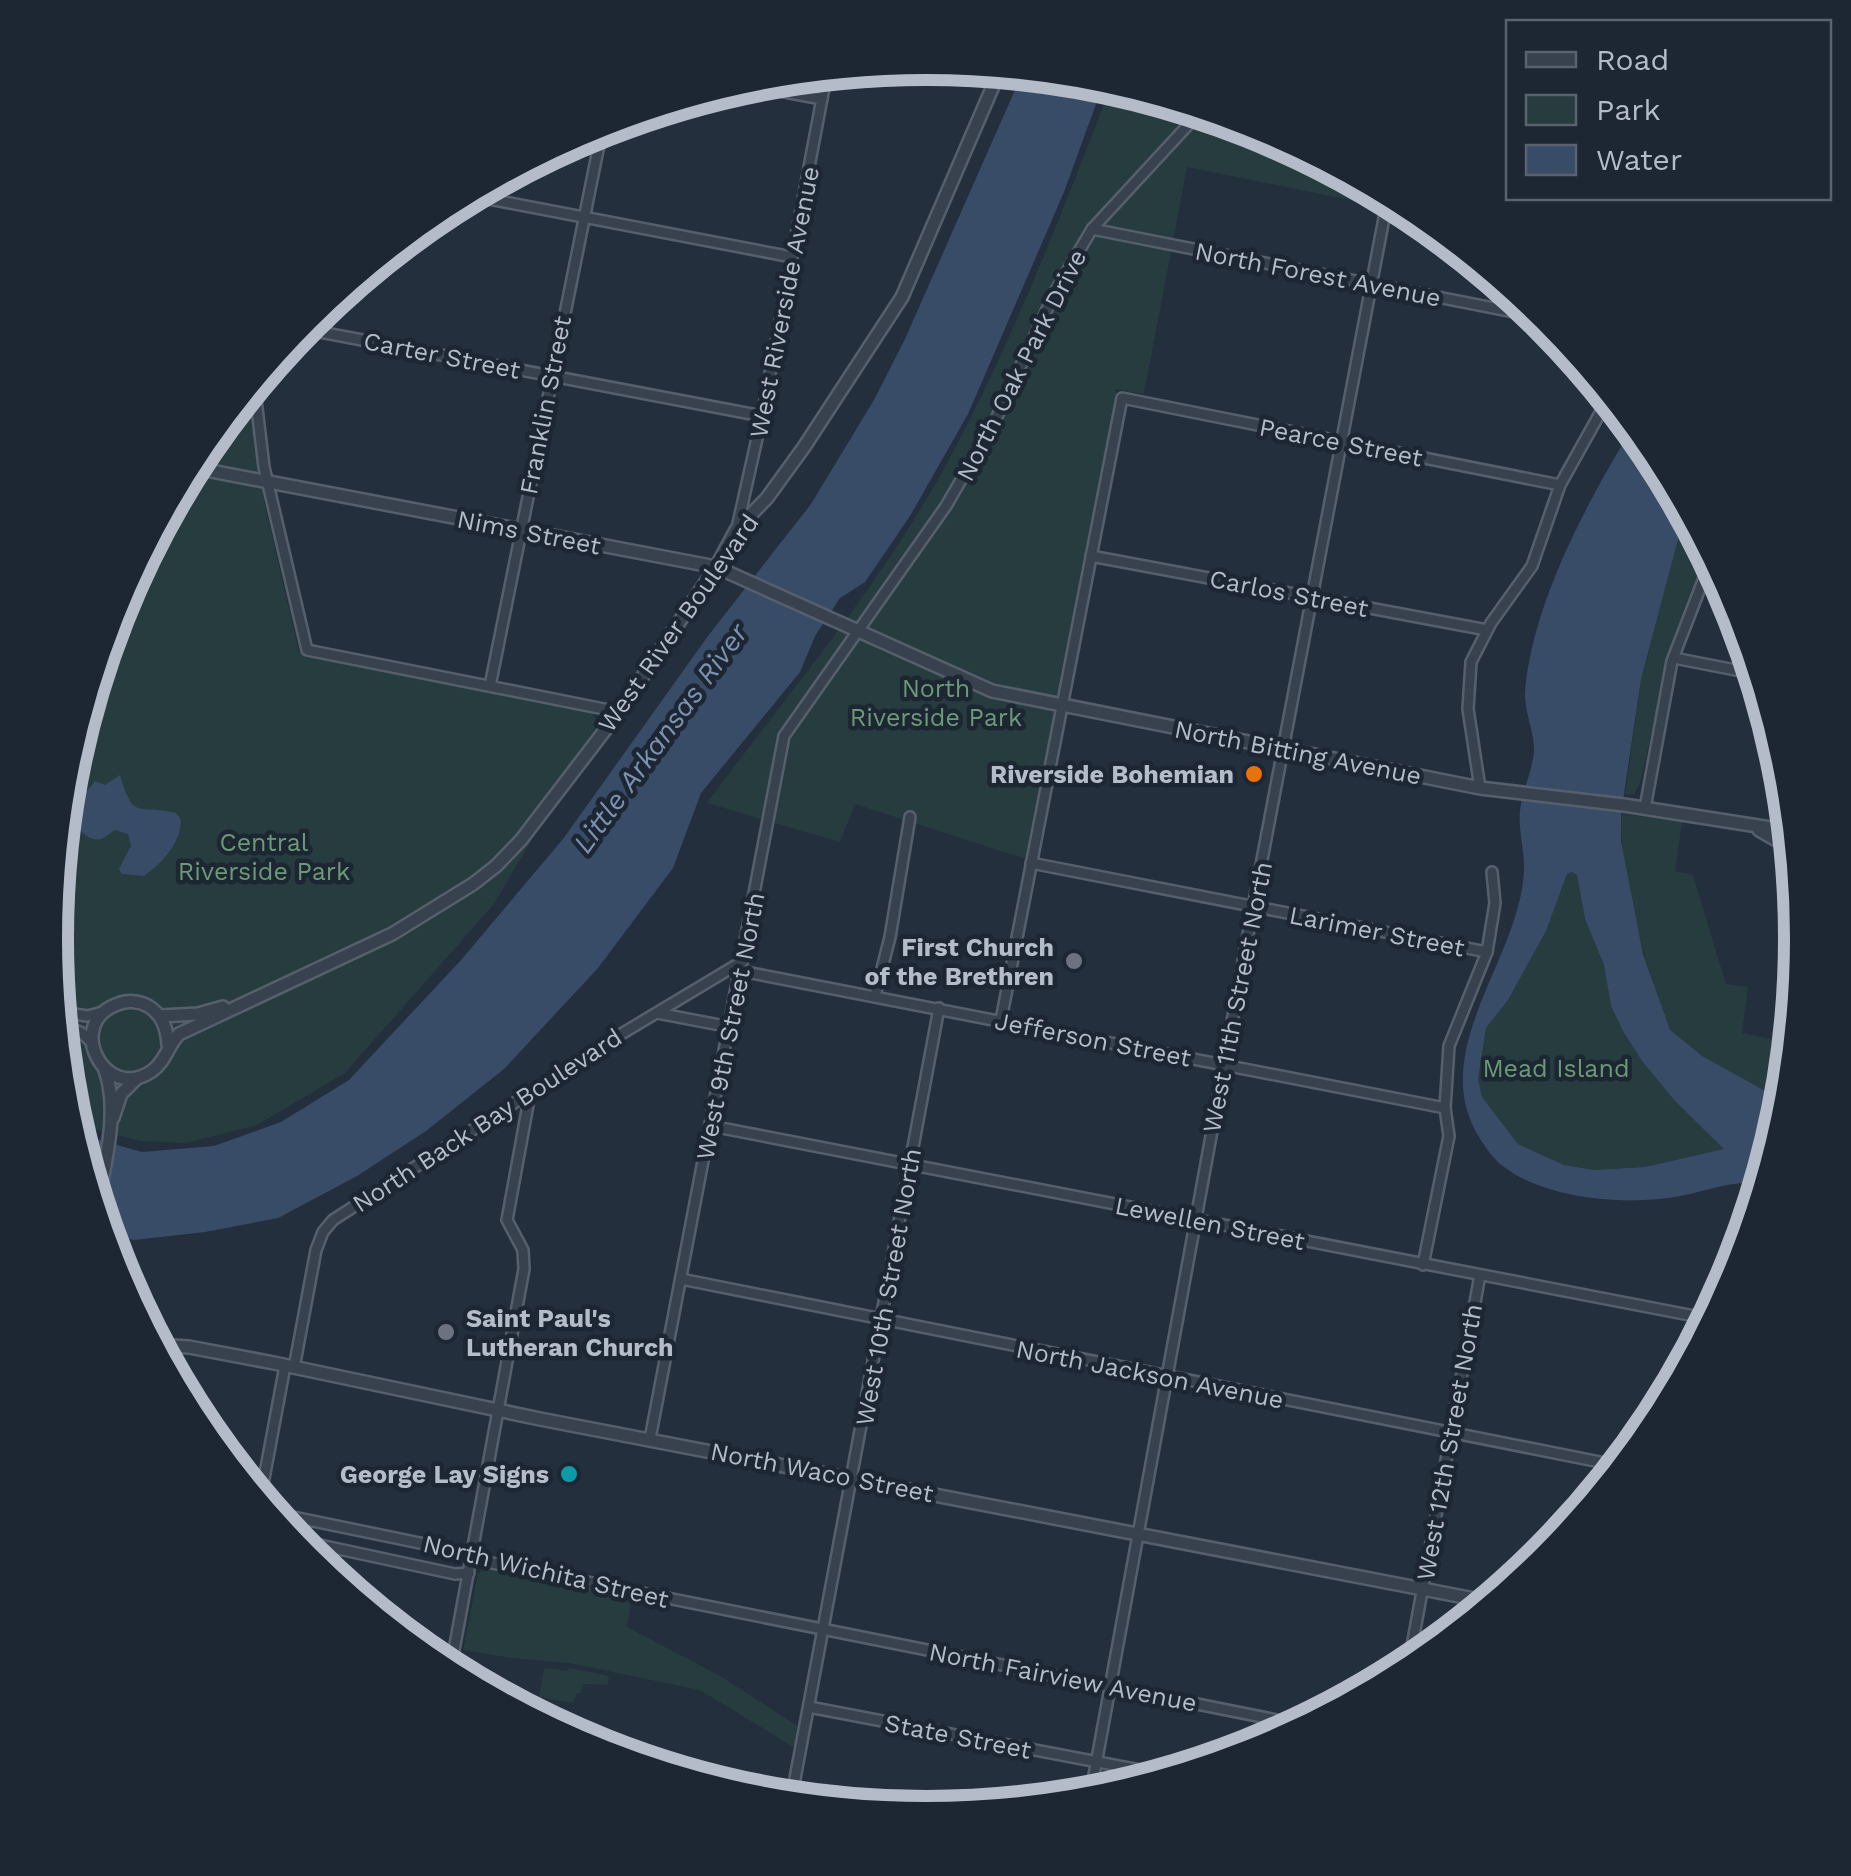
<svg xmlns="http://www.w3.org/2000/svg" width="1851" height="1876" viewBox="0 0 1851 1876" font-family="'Work Sans',sans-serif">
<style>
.green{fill:#263c3f}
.water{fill:#394c67;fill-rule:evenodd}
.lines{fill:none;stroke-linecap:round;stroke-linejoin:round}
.minor-casing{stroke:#565f6c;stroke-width:14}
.tertiary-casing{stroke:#565f6c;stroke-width:16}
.minor{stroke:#38414e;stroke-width:9}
.tertiary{stroke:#38414e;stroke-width:11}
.food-dot{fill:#e8710a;stroke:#1d2633;stroke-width:4}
.worship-dot{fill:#6b7280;stroke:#1d2633;stroke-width:4}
.culture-dot{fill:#0f9aa8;stroke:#1d2633;stroke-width:4}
.labels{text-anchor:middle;stroke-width:9;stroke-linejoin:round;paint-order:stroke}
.street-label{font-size:25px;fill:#b4bcc9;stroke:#1d2633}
.park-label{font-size:25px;fill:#6b9a76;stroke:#1d2633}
.poi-label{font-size:25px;font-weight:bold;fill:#b4bcc9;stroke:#1d2633;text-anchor:end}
.water-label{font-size:28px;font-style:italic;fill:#7c92b1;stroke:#1d2633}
.rim{fill:none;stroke:#b4bcc9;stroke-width:12}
</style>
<rect width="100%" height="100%" fill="#242f3e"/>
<g class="green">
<path d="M1112,84L1261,129L1381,194L1379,206L1187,167L1144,394L1114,389L1120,397L1032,861L855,804L840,842L707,803C787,695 875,592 941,474C1010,349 1060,217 1112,84Z"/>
<path d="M248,390L265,505L299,652L316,658L591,710L599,725L494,904L345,1073L257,1125L186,1143L141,1141L72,1124L67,1108L50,937L67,767L117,602L198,451Z"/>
<path d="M1675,491L1708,554L1672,645L1640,783L1634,794L1625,795L1641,679L1679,536Z"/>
<path d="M1621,814L1682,822L1675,871L1693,875L1726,984L1748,987L1742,1033L1791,1043L1785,1097C1753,1088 1694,1057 1672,1032C1666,1025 1663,1012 1660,1003C1640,944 1621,877 1621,814Z"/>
<path d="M1572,872L1577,875L1585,919L1604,965L1611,1006L1624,1033L1642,1061L1675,1101L1725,1149L1645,1167L1594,1170L1564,1165L1518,1144L1482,1097L1478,1079L1486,1028L1508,1000L1546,931L1567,874Z"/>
<path d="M485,1567L632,1596L627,1627L720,1676L799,1727L795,1748L700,1690L569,1663L512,1658L463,1650L478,1574Z"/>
<path d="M548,1668L567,1671L569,1668L609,1676L608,1685L583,1684L581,1693H577L573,1703L539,1697L544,1669Z"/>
</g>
<g class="water">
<path d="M1023,72L1104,82L1064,192L968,414L910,516L865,582L840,598L815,636L800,672L701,793L673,868L598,968L504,1069L426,1131L357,1176L278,1218L205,1232L134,1240L104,1233L74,1133L142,1152L214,1146L281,1122L349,1080L462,959L563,839L708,636L811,504L874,400L905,339Z"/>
<path d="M1633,427L1654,452L1675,491L1679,536L1641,679L1621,814V841L1643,954L1670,1030L1702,1056L1767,1092L1785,1097L1762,1183C1733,1180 1707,1191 1680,1196C1627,1206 1548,1200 1504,1167C1492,1158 1484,1145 1476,1132C1430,1047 1519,959 1524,872C1525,852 1518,831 1520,811C1522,791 1532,772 1534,752C1535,733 1524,712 1525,692C1532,604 1587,502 1633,427ZM1572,872L1577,875L1585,919L1604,965L1611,1006L1624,1033L1642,1061L1675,1101L1724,1149L1645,1167L1594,1170L1564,1165L1518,1144L1482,1097L1478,1079L1486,1028L1508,1000L1546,931L1567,874Z"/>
<path d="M120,775C134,823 138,803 176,813L181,820C180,844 163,862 144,876L122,874L119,869L131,846L128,834L115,830C110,833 106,837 101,839C86,843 67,819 74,806C79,797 89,790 95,781L105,785Z"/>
</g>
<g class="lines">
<g class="minor-casing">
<g id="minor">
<path d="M741,84L822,99"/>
<path d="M468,195L792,257"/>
<path d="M1092,229L1544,318"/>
<path d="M299,328L762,416"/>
<path d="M254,383L264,467L307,650L619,712"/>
<path d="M737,528L762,416L827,72"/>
<path d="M1091,556L1487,630"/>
<path d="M1674,658L1756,674"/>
<path d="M490,686L603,125"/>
<path d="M1480,788L1468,709L1471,662L1491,623L1532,566L1560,485L1609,397"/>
<path d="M1645,808L1672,661L1711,560"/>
<path d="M1031,863L1487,952"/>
<path d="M741,971L1445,1108"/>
<path d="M875,996L890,937L910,817"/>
<path d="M57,1011L87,1016L103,1012"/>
<path d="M657,1013L730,1027"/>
<path d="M1001,1020L1122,398L1560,485"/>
<path d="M58,1023L82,1033L91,1042"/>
<path d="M711,1126L1710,1319"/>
<path d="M1423,1265L1449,1136L1445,1108L1449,1046L1487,952L1495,903L1492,872"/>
<path d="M681,1279L1620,1466"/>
<path d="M294,1368L316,1250L323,1232L333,1220L618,1036L743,961"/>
<path d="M650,1439L784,736L946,506L994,423L1056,290L1092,229L1201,111"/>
<path d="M260,1500L285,1366"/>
<path d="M269,1512L444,1548L487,1562L1302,1725"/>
<path d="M292,1539L455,1574L469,1573"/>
<path d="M1408,1668L1480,1275"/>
<path d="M450,1672L524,1269L523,1250L507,1220L530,1094"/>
<path d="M809,1707L1166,1775"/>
<path d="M669,1766L678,1772L791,1796"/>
<path d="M1090,1797L1253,907L1388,197"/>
<path d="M791,1800L939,1008"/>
</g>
</g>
<g class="tertiary-casing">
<g id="tertiary">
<path d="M190,467L716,567L992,691L1480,788L1624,805L1777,829L1791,835"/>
<path d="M1759,830L1792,849"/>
<path d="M160,1016L198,1014L223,1007"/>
<path d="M168,1045C167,1029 163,1015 148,1006C139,1001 127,1000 118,1004C64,1022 104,1104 152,1071C165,1062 168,1045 179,1034L392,934L473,884L496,866L521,840L619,712L716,567L736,530L767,498L804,447L902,297L1000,70"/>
<path d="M113,1118L121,1094L137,1078"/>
<path d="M97,1208C104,1164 120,1113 105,1070"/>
<path d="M155,1345L189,1347L274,1363L540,1419L1490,1602"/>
</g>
</g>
<use href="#minor" class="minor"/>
<use href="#tertiary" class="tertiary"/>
</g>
<circle class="food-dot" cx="1254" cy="774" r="10"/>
<g class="worship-dot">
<circle cx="1074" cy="961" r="10"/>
<circle cx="446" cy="1332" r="10"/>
</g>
<circle class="culture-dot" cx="569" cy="1474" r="10"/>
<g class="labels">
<g class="street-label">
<text transform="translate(1318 274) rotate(11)" y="9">North Forest Avenue</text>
<text transform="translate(784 302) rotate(-79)" y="9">West Riverside Avenue</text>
<text transform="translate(442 355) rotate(11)" y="9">Carter Street</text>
<text transform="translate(1021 365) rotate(-63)" y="9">North Oak Park Drive</text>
<text transform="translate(545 405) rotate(-79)" y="9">Franklin Street</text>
<text transform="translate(1341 442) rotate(11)" y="9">Pearce Street</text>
<text transform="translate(529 532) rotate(11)" y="9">Nims Street</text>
<text transform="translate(1289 593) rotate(11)" y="9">Carlos Street</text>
<text transform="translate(678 623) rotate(-55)" y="9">West River Boulevard</text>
<text transform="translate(1298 752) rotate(11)" y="9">North Bitting Avenue</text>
<text transform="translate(1377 931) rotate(11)" y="9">Larimer Street</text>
<text transform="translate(1237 997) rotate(-79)" y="9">West 11th Street North</text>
<text transform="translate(730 1026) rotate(-79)" y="9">West 9th Street North</text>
<text transform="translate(1093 1039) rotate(11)" y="9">Jefferson Street</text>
<text transform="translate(487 1120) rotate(-33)" y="9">North Back Bay Boulevard</text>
<text transform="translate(1210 1223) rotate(11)" y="9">Lewellen Street</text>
<text transform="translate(888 1287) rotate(-80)" y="9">West 10th Street North</text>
<text transform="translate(1150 1374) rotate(11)" y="9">North Jackson Avenue</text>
<text transform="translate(1449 1442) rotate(-80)" y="9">West 12th Street North</text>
<text transform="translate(822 1472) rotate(11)" y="9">North Waco Street</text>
<text transform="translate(546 1571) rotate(13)" y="9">North Wichita Street</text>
<text transform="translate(1063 1677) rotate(11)" y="9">North Fairview Avenue</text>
<text transform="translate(958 1736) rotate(11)" y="9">State Street</text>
</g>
<g class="park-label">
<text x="936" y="697">North<tspan x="936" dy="29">Riverside Park</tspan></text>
<text x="264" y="851">Central<tspan x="264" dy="29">Riverside Park</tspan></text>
<text x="1556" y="1077">Mead Island</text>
</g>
<g class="poi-label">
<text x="1234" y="783">Riverside Bohemian</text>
<text x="1054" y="956">First Church<tspan x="1054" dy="29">of the Brethren</tspan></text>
<text x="466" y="1327" text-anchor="start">Saint Paul's<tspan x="466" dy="29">Lutheran Church</tspan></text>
<text x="549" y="1483">George Lay Signs</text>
</g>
<g class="water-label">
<text transform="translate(660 738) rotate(-54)" y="10">Little Arkansas River</text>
</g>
</g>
<path d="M0 0H1851V1876H0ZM68 938a858 858 0 1 1 1716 0a858 858 0 1 1-1716 0Z" fill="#1d2633" fill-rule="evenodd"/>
<path class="rim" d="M68 938a858 858 0 1 1 1716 0a858 858 0 1 1-1716 0Z"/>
<rect x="1506" y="20" width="325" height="180" fill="#1d2633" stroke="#59626f" stroke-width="2.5"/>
<rect x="1526" y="52" width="50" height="15" fill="#38414e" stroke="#59626f" stroke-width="2.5"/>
<text x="1596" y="70" font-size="30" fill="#b4bcc9">Road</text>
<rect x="1526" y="95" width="50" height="30" fill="#263c3f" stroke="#59626f" stroke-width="2.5"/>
<text x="1596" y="120" font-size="30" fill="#b4bcc9">Park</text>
<rect x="1526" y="145" width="50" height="30" fill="#394c67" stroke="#59626f" stroke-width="2.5"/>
<text x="1596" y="170" font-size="30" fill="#b4bcc9">Water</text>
</svg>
